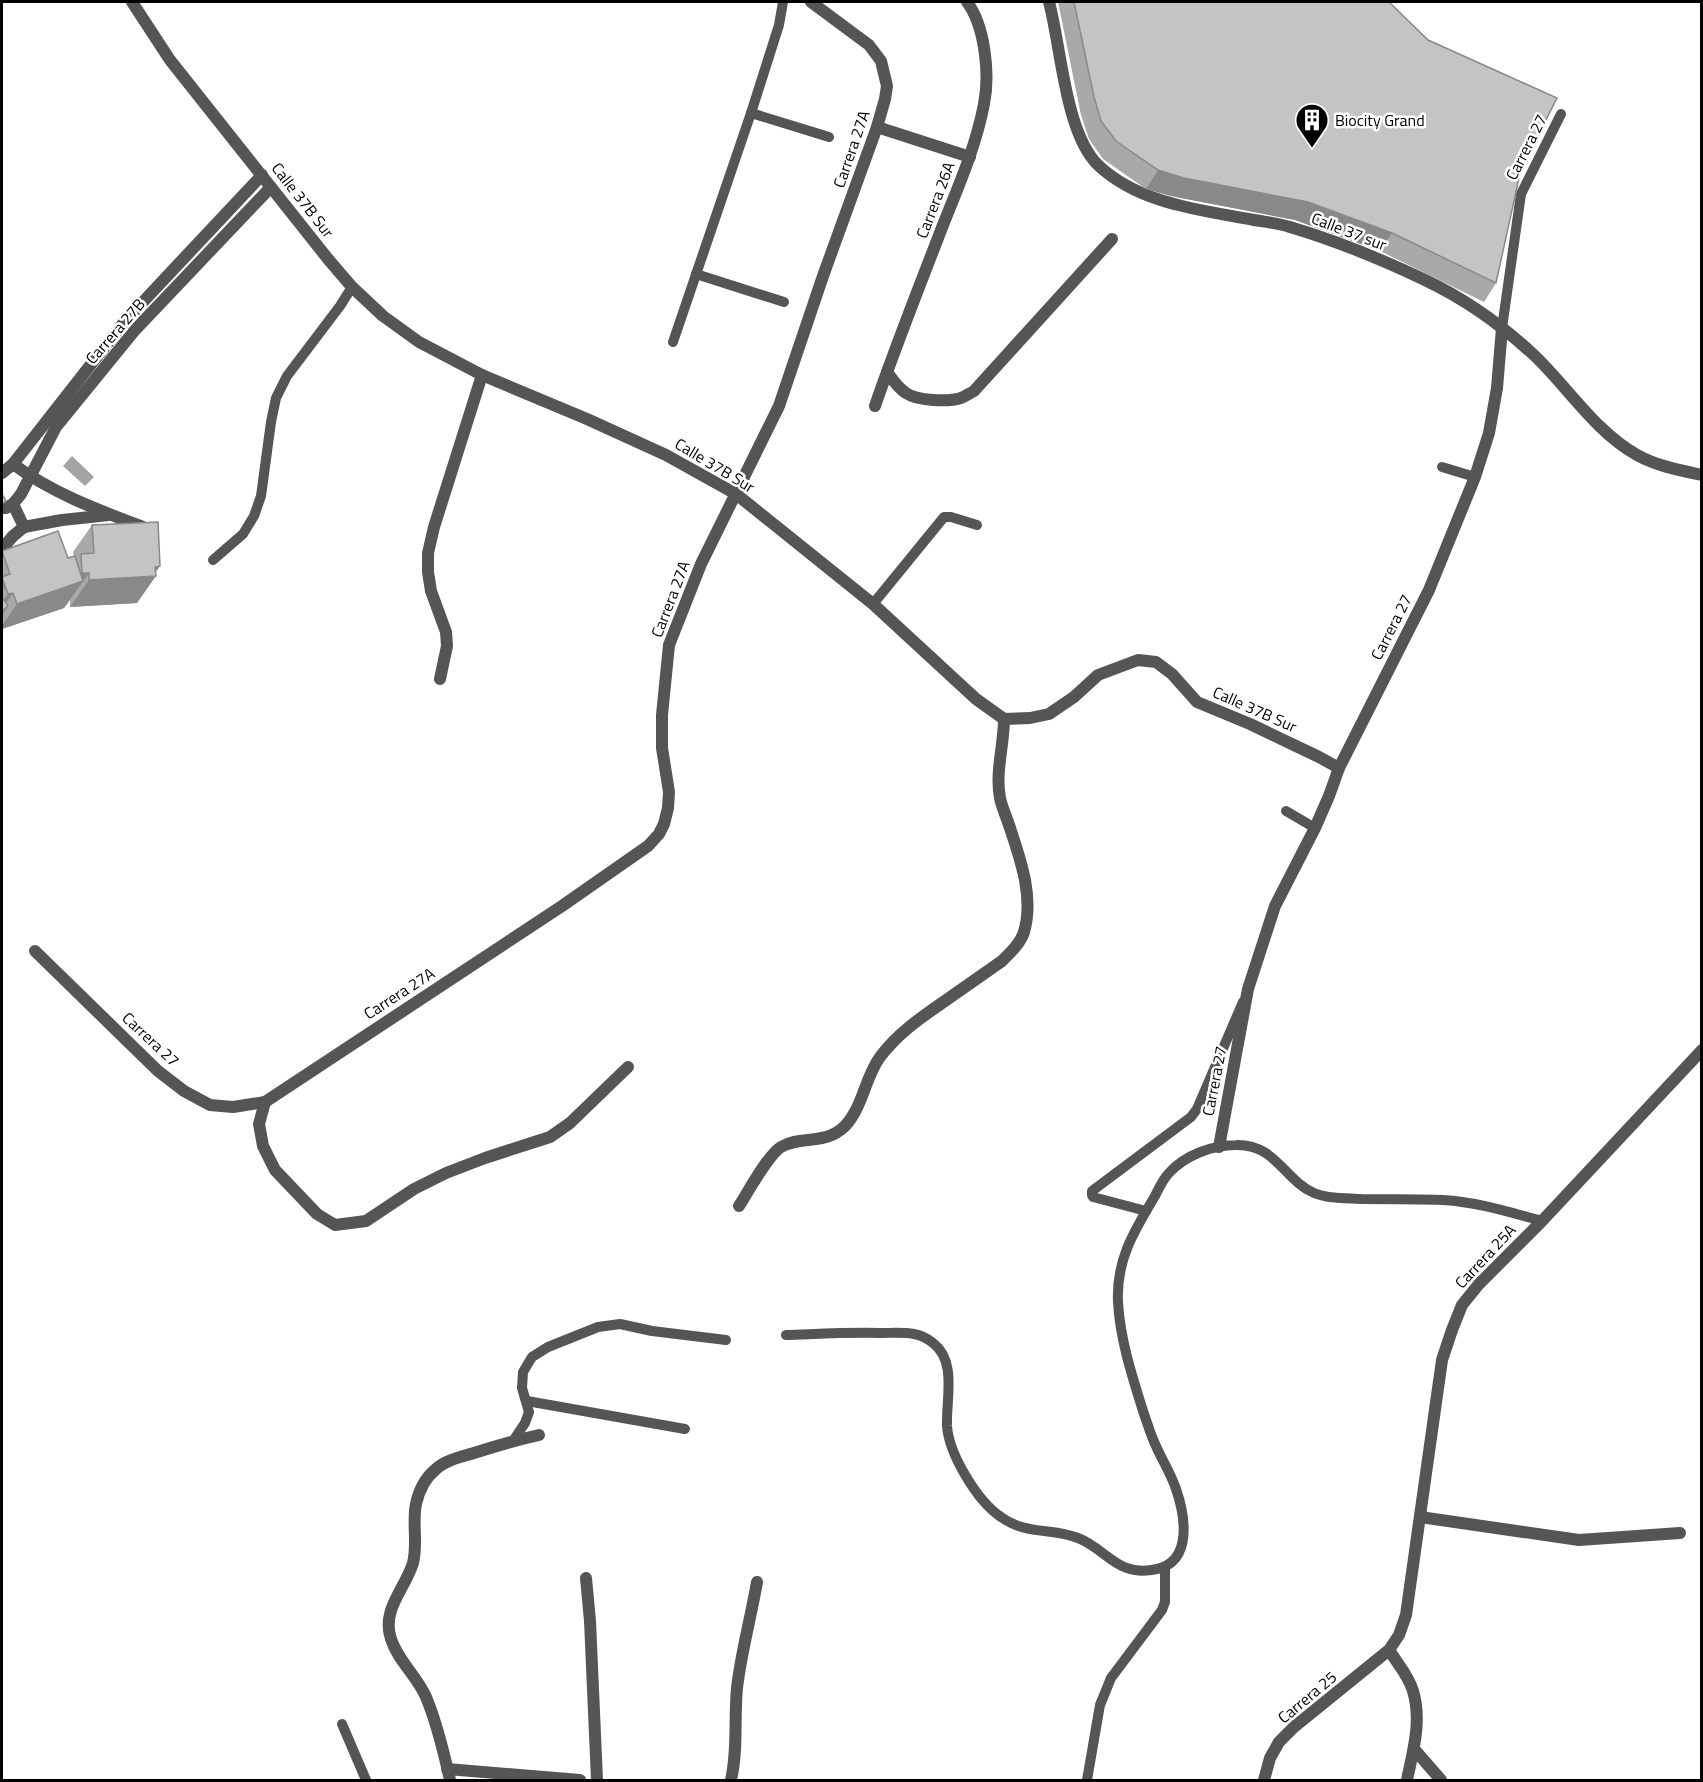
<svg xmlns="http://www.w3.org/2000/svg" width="1703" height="1782" viewBox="0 0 1703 1782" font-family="'Titillium Web',sans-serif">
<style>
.water{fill:#a3a3a3}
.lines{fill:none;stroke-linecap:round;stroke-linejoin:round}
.service{stroke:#555;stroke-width:10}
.minor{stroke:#555;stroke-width:12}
.tertiary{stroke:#555;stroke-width:12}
.wall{fill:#a9a9a9}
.shaded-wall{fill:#898989}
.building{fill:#c4c4c4;stroke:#898989;stroke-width:1.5}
.labels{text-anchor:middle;stroke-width:5;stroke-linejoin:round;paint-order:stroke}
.poi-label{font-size:16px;fill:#000;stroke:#fff;text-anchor:start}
.street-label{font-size:16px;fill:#000;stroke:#fff}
</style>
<rect width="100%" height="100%" fill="#fff"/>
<path class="water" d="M72,456L94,477L85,486L63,466Z"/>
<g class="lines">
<g class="service">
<path d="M751,113L829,137"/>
<path d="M696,274L784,302"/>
<path d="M1502,328L1521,194L1561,114"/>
<path d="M673,342L751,113L779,25L783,2"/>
<path d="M1442,467L1475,477"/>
<path d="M213,560L243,534L254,516L261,496L271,422L276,398L287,376L340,306L352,287"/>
<path d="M873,604L944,517H951L977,525"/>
<path d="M1286,811L1315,828"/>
<path d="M1146,1211L1093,1197L1092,1195V1191L1191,1117L1197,1109L1243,1002"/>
<path d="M786,1335C817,1334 849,1332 881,1333C892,1333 904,1332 914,1334C921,1335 928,1339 933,1343C957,1361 946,1399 947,1426C949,1454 977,1501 1001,1517C1028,1536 1051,1527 1078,1538C1107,1549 1117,1578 1157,1569C1193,1561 1185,1515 1176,1489C1171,1474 1162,1460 1156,1446C1151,1436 1148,1425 1144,1414C1133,1379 1120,1340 1118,1302C1116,1260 1134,1231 1155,1196C1159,1188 1163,1179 1169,1173C1185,1155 1213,1145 1236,1145C1276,1144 1284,1180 1314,1193C1328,1199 1347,1198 1361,1199C1388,1199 1416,1199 1443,1200C1477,1202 1509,1212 1542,1221"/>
<path d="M527,1401L685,1429"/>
<path d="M513,1441L525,1423L529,1412L522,1388L523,1372L532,1357L548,1347L598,1327L620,1324L652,1331L726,1340"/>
<path d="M342,1724L366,1780"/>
<path d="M1087,1780L1100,1705L1111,1678L1162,1610L1165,1602V1567"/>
</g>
<g class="minor">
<path d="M132,2L170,60L328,259L352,287L383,316L419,342L482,375L587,419L666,455L736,494L873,604L976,699L1004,719L1030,718L1049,714L1074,697L1098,675L1138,660L1156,662L1172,674L1197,702L1250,724L1319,757L1339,768"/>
<path d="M1049,2C1061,46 1065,133 1098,165C1139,204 1201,210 1254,220C1266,222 1278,223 1290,227C1334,240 1383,260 1425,280C1465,299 1503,326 1536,357C1569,389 1596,432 1637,455C1657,466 1679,470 1702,475"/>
<path d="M877,127L970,157"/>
<path d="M887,372C892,379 898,388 906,393C917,401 948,402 961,398C966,396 970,393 974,391L1112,239"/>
<path d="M875,406C896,345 920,285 943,225C959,185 976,146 984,104C990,74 985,26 967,2"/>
<path d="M13,464C52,493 98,510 143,527"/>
<path d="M2,473L13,464L125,321L262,175"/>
<path d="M2,508H6L13,504L21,494L56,427L135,330L271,187"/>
<path d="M24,527L62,520L109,515"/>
<path d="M2,549L13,536L24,527L13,504"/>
<path d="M440,679L447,646L446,632L431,591L428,572V553L434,527L482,375"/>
<path d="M35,951L158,1071L184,1091L210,1105L233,1107L265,1102L562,906L648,846L659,834L664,824L668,808L669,792L662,748V715L669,645L701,564L779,406L823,276L877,127L885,99L887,86L881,61L869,45L811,2"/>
<path d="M265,1102L259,1124L263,1146L275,1170L317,1214L335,1225L366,1221L414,1189L446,1173L485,1158L550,1137L570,1123L628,1067"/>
<path d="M1219,1147L1248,989L1275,906L1315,828L1329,796L1339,768L1429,590L1475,477L1489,433L1497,388L1502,328"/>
<path d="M739,1206C748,1192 768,1155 781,1147C801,1135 825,1146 845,1126C863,1107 865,1077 880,1057C897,1034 919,1019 942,1003C962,989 982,975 1002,961C1010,953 1020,944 1024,932C1034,898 1021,861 1010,828C1007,818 1002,808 1000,798C995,772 1004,745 1004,719"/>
<path d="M1420,1517L1579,1540L1680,1533"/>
<path d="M586,1578L590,1621L597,1780"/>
<path d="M1389,1650C1397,1663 1409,1676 1413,1691C1422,1721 1413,1751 1407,1780"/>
<path d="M1414,1749L1441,1780"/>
<path d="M447,1769L580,1780"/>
<path d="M450,1780C444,1753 437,1723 426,1697C417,1676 398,1661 391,1639C381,1610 405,1589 413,1563C418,1543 412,1523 416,1504C419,1490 425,1478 436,1469C446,1460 461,1457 474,1453C496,1446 517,1440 539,1435"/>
<path d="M731,1780C738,1750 734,1719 737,1688C741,1653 751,1617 757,1582"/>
</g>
<path class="tertiary" d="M1264,1780L1270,1758L1279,1742L1294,1727L1389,1650L1399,1635L1406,1615L1442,1360L1452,1330L1462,1305L1479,1284L1542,1221L1702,1050"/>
</g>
<g class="wall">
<path d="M1058,2H1389L1521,169L1496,283L1484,302L1380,251L1295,220L1171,196L1146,189L1103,159L1089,139L1081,115Z"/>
<path d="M92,525L155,573L137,603L70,607V600L64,608L2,629V551L68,558L74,556L73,552Z"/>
</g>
<g class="shaded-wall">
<path d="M1158,170L1308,202L1392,233L1380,251L1295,220L1171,196L1146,189Z"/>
<path d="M160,566L153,576H156L137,603L70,607L89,580Z"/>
<path d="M82,573H89L64,608L2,629V626L17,604L75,583Z"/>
<path d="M13,593L2,609V603L8,594Z"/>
<path d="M8,606L2,615V610Z"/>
</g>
<g class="building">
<path d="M1074,2H1389L1428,40L1557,98L1521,169L1496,283L1392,233L1308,202L1184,178L1158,170L1116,141L1101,121L1094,97Z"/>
<path d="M2,494L6,501L2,504Z"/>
<path d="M158,522L160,566L155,567L156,576L89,580V573H82L81,554L94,553L92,525Z"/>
<path d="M58,531L68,558L75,556L83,581L17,604L13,593L8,594L2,577L10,574L2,551Z"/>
<path d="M2,583L5,588L2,590Z"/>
<path d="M2,597L8,606L2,611Z"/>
</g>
<defs>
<g id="building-pin" transform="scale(1.725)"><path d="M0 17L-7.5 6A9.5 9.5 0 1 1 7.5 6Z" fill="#000" stroke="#fff"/><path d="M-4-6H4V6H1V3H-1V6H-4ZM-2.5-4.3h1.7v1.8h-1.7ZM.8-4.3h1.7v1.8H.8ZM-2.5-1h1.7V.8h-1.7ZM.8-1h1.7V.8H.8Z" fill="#fff"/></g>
</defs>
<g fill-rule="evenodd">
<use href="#building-pin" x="1312" y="120"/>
</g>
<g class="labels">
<g class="poi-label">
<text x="1335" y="126">Biocity Grand</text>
</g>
<g class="street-label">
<text transform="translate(1526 147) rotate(-63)" y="6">Carrera 27</text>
<text transform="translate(851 149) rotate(-71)" y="6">Carrera 27A</text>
<text transform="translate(303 200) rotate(52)" y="6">Calle 37B Sur</text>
<text transform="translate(935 200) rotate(-69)" y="6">Carrera 26A</text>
<text transform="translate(1349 231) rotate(21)" y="6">Calle 37 sur</text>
<text transform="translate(115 331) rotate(-49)" y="6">Carrera 27B</text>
<text transform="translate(715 465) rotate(31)" y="6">Calle 37B Sur</text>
<text transform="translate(670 599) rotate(-69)" y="6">Carrera 27A</text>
<text transform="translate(1391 627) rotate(-63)" y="6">Carrera 27</text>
<text transform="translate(1255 709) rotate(24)" y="6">Calle 37B Sur</text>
<text transform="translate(399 993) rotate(-33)" y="6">Carrera 27A</text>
<text transform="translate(151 1039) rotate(43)" y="6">Carrera 27</text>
<text transform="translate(1214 1081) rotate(-79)" y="6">Carrera 27</text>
<text transform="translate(1485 1256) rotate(-47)" y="6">Carrera 25A</text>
<text transform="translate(1307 1697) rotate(-40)" y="6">Carrera 25</text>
</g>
</g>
<rect width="1703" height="1782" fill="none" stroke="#000000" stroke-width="6"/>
</svg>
